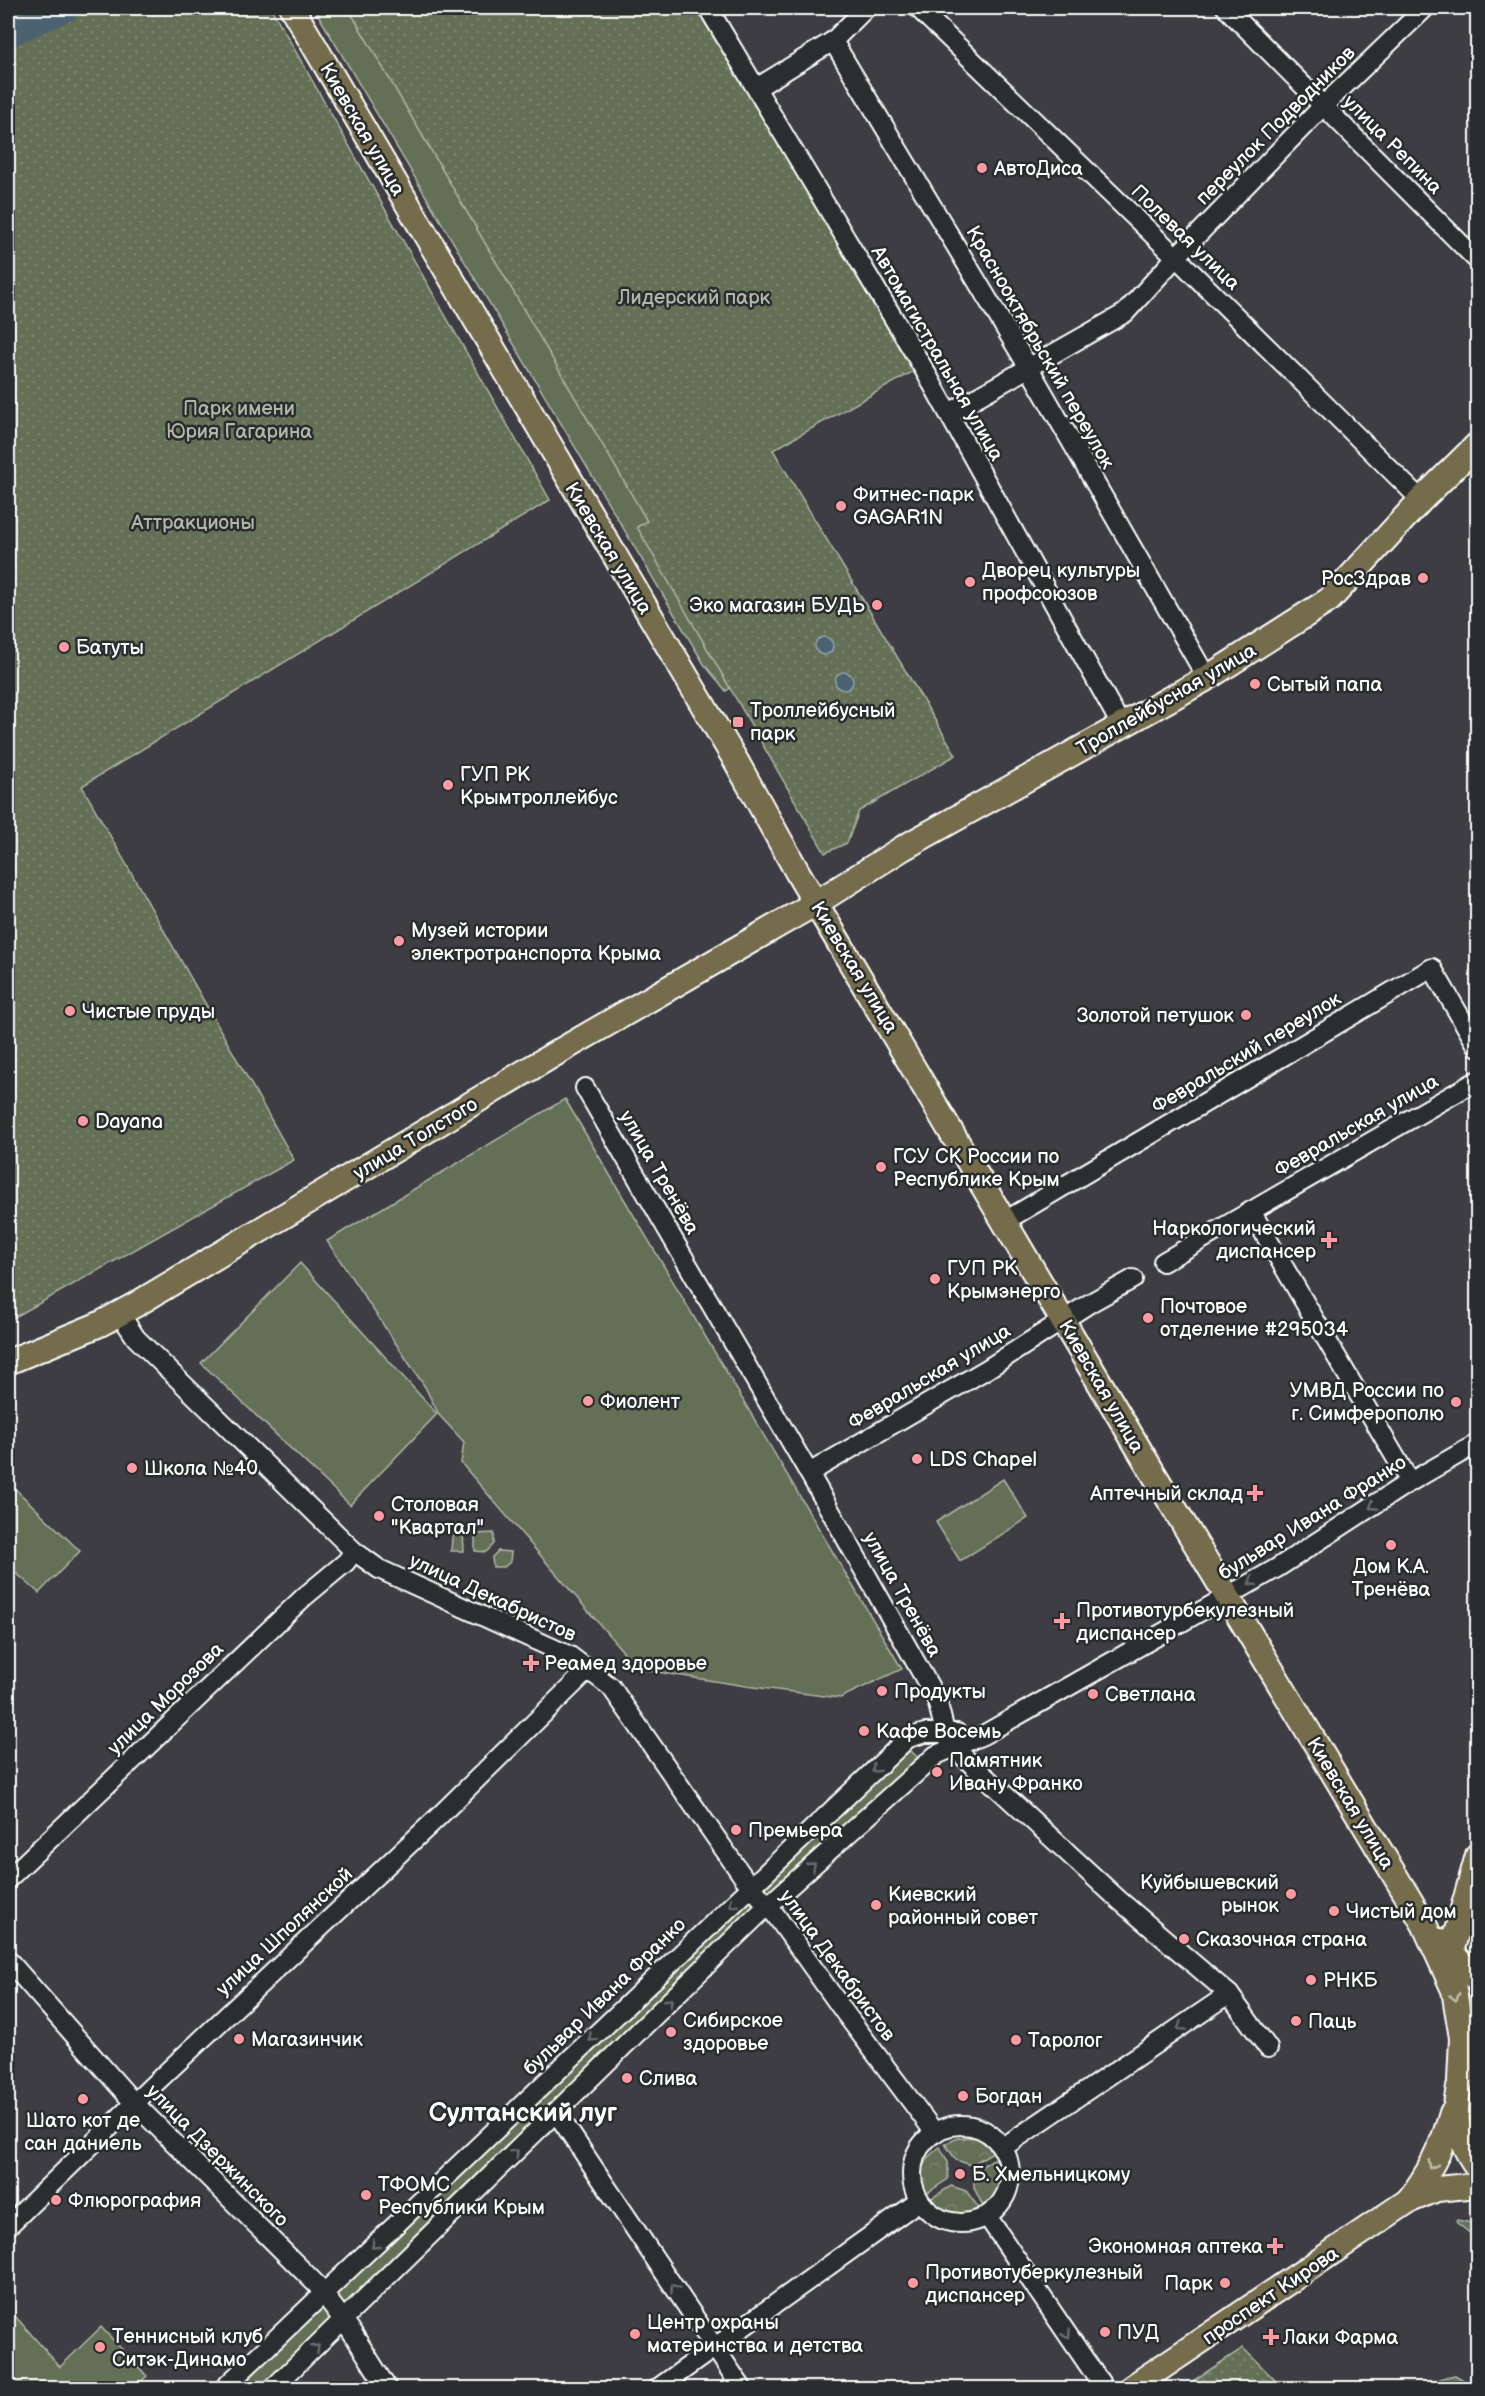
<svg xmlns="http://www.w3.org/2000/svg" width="1485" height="2396" viewBox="0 0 1485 2396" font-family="'Balsamiq Sans',sans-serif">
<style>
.grass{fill:#646f56;stroke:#b2b7aa;stroke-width:1.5}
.forest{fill:url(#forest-crowns);stroke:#b2b7aa;stroke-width:1.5}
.park{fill:url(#park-dots);stroke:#b2b7aa;stroke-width:1.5}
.water{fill:#4c6370;stroke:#94a1a9;stroke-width:1.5}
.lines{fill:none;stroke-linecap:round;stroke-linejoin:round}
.river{stroke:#4c6370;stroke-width:26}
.minor-casing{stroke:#fff;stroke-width:22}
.major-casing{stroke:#fff;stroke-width:28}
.minor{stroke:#2a2d2e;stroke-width:18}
.major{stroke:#746c4b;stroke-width:24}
.oneway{stroke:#6a6c6d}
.oneway2{stroke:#c0bdae}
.poi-dot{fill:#ff9aa2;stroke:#2a2d2e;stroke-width:2}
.labels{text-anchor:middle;stroke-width:5;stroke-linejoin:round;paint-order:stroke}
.street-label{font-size:20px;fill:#fff;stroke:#2a2d2e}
.poi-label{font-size:20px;fill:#fff;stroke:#2a2d2e;text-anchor:start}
.park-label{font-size:20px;fill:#b2b7aa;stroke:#2a2d2e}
.district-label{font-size:26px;font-weight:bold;fill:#fff;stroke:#2a2d2e}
</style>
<defs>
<pattern id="forest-crowns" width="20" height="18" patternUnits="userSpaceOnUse" patternTransform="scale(1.5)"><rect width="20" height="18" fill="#646f56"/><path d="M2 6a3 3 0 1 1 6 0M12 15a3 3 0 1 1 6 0" fill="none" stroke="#7b856f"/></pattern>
<pattern id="park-dots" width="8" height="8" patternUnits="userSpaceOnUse" patternTransform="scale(1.5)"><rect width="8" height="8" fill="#646f56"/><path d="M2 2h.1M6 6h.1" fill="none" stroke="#7b856f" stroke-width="1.8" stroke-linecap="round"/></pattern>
</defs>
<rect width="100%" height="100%" fill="#3e3d43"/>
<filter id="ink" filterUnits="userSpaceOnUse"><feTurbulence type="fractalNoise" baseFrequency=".0167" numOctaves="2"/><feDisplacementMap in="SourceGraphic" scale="12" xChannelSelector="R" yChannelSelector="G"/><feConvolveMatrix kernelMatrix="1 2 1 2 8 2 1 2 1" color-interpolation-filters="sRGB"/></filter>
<g filter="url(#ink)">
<g class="grass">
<path d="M314,8H369L741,681L726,691L704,664Z"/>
<path d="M565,1099L902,1669L840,1698L746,1686L638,1669L461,1463L464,1442L439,1415L425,1387L327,1241Z"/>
<path d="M300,1263L437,1414L350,1505L201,1363Z"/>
<path d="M1003,1479L1028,1518L960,1561L936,1522Z"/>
<path d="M8,1482L80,1551L39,1593L8,1566Z"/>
<path d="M463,1530L464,1551H451L452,1537Z"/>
<path d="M494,1533V1544L486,1552L475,1551V1534Z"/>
<path d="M498,1551L511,1552L510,1562L504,1567H493L492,1557Z"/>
<path d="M907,1747L921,1761L767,1899L758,1888Z"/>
<path d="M753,1893L761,1904L343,2315L330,2296Z"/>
<path d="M1477,2078V2140C1468,2123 1468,2095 1477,2078Z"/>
<path d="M1457,2220L1477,2224V2239L1456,2222Z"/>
<path d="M324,2301L337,2320L265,2388H232Z"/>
<path d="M8,2308L60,2367L101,2327L147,2376L134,2388H8Z"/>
<path d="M1455,2375L1477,2388H1429C1436,2379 1444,2377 1455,2375Z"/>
</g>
<g class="forest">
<path d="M972,2137L984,2140L993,2152L971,2165L956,2160L945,2144L958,2138Z"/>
<path d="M940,2147L948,2162V2179L927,2193C913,2176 925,2157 940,2147Z"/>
<path d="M995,2158C1009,2175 997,2195 985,2210L974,2188V2171Z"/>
<path d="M951,2186L966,2191L982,2212C963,2217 941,2219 930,2199Z"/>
</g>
<g class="park">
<path d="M8,8H271L550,500L82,786L294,1160L8,1321Z"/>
<path d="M348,8H700L916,370L773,450L956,755L859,811L847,843L825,853L637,527L647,521Z"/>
<path d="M1243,2348L1283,2388H1182Z"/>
</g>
<g class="water">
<circle cx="824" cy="646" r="9"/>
<circle cx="844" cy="681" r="9"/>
<path d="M8,1020C17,1038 15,1061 8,1080Z"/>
</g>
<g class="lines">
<path class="river" d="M8,34L67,8"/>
<g class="minor-casing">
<g id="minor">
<path d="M708,8L925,371L1121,725"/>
<path d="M918,8L1176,257L1421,500"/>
<path d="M1226,8L1478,261"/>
<path d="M833,41L1029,368L1207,678"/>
<path d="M758,87L833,41L866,8"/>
<path d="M949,413L1125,313L1176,257L1323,106L1425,8"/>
<path d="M585,1088L809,1473L937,1700L945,1732L954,1748L1119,1900L1229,1994L1268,2048"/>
<path d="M1251,1211L1410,1482"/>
<path d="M1005,1221L1432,968L1478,1047"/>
<path d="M1163,1262L1478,1080"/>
<path d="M120,1314L136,1338L354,1551L379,1569L570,1656L611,1687L744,1878L774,1913L845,2013L935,2133"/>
<path d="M809,1473L987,1369L1090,1303L1133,1279"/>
<path d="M8,1879L304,1597L346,1562L354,1551"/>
<path d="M8,1960L134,2103L317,2285L350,2329L387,2388"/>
<path d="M556,2112L742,2388"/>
<circle cx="961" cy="2174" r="49"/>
<path d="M1002,2148L1229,1994"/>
<path d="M987,2216L1104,2388"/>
<path d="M8,2226L151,2087L435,1820L589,1669"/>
<path d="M224,2388L908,1738L925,1733H957"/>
<path d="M273,2388L762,1911L936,1755L983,1735L1277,1568L1403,1486L1478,1443"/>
<path d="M658,2388L919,2201"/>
</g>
</g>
<g class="major-casing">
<g id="major">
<path d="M292,8L736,761L799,875L1140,1451L1424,1924L1454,1990L1462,2038L1460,2080"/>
<path d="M8,1362L100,1324L135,1305L553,1055L816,903L903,848L1207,678L1329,600L1421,500L1478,444"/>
<path d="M1440,1941L1478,1981"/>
<path d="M1451,1952L1478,1855"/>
<path d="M1466,2066C1450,2105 1453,2134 1478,2168"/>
<path d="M1408,2201C1429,2175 1443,2145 1452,2113"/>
<path d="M1131,2388L1408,2201L1437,2189L1478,2185"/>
</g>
</g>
<use href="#minor" class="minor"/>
<use href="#major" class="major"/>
</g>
<defs><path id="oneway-chevron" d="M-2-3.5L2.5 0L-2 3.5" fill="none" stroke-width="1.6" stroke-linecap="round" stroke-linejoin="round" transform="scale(1.5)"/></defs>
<g class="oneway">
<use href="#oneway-chevron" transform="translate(1373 1506) rotate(147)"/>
<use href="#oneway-chevron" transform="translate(1252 1582) rotate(151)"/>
<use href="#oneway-chevron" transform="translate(875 1769) rotate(136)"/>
<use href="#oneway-chevron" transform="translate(812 1866) rotate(-42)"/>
<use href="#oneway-chevron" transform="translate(733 1904) rotate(136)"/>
<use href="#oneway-chevron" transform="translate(669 2002) rotate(-44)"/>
<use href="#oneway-chevron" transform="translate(1181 2027) rotate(146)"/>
<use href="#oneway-chevron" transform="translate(592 2038) rotate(136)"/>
<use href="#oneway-chevron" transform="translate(515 2153) rotate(-45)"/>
<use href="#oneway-chevron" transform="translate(375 2245) rotate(136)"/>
<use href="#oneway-chevron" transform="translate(674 2288) rotate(-124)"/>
<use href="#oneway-chevron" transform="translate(1067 2334) rotate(56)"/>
<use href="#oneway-chevron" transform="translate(316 2348) rotate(-43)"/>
</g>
<g class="oneway2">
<use href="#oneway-chevron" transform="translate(1455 1997) rotate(78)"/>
<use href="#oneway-chevron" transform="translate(1432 2165) rotate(118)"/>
</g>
</g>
<g class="poi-dot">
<circle cx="982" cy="168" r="6"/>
<circle cx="841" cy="506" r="6"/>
<circle cx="1423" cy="578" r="6"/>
<circle cx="970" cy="582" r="6"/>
<circle cx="877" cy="605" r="6"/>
<circle cx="64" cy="647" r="6"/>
<circle cx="1255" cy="684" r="6"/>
<rect x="732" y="716" width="12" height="12" rx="3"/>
<circle cx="448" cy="785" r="6"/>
<circle cx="399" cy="941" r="6"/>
<circle cx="70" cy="1011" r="6"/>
<circle cx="1246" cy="1015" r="6"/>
<circle cx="83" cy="1121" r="6"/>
<circle cx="881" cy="1167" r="6"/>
<path d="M1326 1231h6v6h6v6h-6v6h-6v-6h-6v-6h6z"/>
<circle cx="935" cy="1279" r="6"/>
<circle cx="1148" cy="1318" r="6"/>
<circle cx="588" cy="1401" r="6"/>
<circle cx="1456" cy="1402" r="6"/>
<circle cx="917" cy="1459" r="6"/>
<circle cx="132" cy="1468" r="6"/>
<path d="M1252 1484h6v6h6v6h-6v6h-6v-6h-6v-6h6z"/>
<circle cx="379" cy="1516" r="6"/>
<circle cx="1391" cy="1545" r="6"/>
<path d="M1059 1612h6v6h6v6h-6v6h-6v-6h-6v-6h6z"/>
<path d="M528 1654h6v6h6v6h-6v6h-6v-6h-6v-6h6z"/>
<circle cx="882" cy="1691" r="6"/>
<circle cx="1093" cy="1694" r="6"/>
<circle cx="864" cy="1731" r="6"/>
<circle cx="937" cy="1772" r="6"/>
<circle cx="736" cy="1830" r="6"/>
<circle cx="1291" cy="1894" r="6"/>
<circle cx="876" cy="1905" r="6"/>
<circle cx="1334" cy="1911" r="6"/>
<circle cx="1184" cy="1939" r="6"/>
<circle cx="1311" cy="1980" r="6"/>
<circle cx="1296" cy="2021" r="6"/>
<circle cx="671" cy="2032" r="6"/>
<circle cx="239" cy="2039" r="6"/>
<circle cx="1016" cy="2040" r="6"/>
<circle cx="627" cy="2078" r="6"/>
<circle cx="963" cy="2096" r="6"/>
<circle cx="83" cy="2099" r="6"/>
<circle cx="960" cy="2174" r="6"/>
<circle cx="366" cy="2195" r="6"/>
<circle cx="56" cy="2200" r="6"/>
<path d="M1272 2237h6v6h6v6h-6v6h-6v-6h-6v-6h6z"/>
<circle cx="913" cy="2283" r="6"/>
<circle cx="1225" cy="2283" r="6"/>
<circle cx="1105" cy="2332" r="6"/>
<circle cx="635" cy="2334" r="6"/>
<path d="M1268 2328h6v6h6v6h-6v6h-6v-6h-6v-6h6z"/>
<circle cx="100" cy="2347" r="6"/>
</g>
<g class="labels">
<g class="street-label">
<text transform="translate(1275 125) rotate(-45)" y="7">переулок Подводников</text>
<text transform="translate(363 129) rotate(60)" y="7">Киевская улица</text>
<text transform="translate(1393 144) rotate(45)" y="7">улица Репина</text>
<text transform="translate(1186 237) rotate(44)" y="7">Полевая улица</text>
<text transform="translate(1041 347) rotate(60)" y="7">Краснооктябрьский переулок</text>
<text transform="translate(938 353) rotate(60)" y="7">Автомагистральная улица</text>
<text transform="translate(609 548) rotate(59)" y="7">Киевская улица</text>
<text transform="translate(1166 699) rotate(-30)" y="7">Троллейбусная улица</text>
<text transform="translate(855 967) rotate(59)" y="7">Киевская улица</text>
<text transform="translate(1246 1052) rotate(-31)" y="7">Февральский переулок</text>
<text transform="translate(1356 1125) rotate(-30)" y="7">Февральская улица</text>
<text transform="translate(415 1138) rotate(-31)" y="7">улица Толстого</text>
<text transform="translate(660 1172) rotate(60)" y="7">улица Тренёва</text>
<text transform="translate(929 1376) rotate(-31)" y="7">Февральская улица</text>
<text transform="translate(1102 1386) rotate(60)" y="7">Киевская улица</text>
<text transform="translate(1312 1517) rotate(-32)" y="7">бульвар Ивана Франко</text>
<text transform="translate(903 1594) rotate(61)" y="7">улица Тренёва</text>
<text transform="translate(493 1597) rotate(25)" y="7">улица Декабристов</text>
<text transform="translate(165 1698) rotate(-44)" y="7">улица Морозова</text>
<text transform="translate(1351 1803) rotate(59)" y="7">Киевская улица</text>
<text transform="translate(284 1931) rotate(-43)" y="7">улица Шполянской</text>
<text transform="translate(838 1965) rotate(54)" y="7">улица Декабристов</text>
<text transform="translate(604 1996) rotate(-44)" y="7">бульвар Ивана Франко</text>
<text transform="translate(218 2155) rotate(45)" y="7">улица Дзержинского</text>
<text transform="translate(1270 2295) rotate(-34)" y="7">проспект Кирова</text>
</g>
<g class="poi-label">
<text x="994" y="175">АвтоДиса</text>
<text x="853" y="501">Фитнес-парк<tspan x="853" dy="23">GAGAR1N</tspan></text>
<text x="982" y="577">Дворец культуры<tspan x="982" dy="23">профсоюзов</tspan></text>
<text x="1411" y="585" text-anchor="end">РосЗдрав</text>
<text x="865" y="612" text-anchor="end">Эко магазин БУДЬ</text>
<text x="76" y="654">Батуты</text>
<text x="1267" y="691">Сытый папа</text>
<text x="750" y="717">Троллейбусный<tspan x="750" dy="23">парк</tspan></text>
<text x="460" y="781">ГУП РК<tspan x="460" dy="23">Крымтроллейбус</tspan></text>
<text x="411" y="937">Музей истории<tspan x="411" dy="23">электротранспорта Крыма</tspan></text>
<text x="82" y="1018">Чистые пруды</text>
<text x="1234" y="1022" text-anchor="end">Золотой петушок</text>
<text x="95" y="1128">Dayana</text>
<text x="893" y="1163">ГСУ СК России по<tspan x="893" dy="23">Республике Крым</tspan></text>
<text x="1316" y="1235" text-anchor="end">Наркологический<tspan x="1316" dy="23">диспансер</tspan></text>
<text x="947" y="1275">ГУП РК<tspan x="947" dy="23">Крымэнерго</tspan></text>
<text x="1160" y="1313">Почтовое<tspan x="1160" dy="23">отделение #295034</tspan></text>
<text x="1444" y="1397" text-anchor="end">УМВД России по<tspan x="1444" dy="23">г. Симферополю</tspan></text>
<text x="600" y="1408">Фиолент</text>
<text x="929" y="1466">LDS Chapel</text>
<text x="144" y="1475">Школа №40</text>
<text x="1243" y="1500" text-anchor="end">Аптечный склад</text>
<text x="391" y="1511">Столовая<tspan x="391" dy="23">"Квартал"</tspan></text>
<text x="1391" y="1573" text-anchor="middle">Дом К.А.<tspan x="1391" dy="23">Тренёва</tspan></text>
<text x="1076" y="1617">Противотурбекулезный<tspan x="1076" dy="23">диспансер</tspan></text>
<text x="544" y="1670">Реамед здоровье</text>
<text x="894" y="1698">Продукты</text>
<text x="1105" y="1701">Светлана</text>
<text x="876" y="1738">Кафе Восемь</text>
<text x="949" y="1767">Памятник<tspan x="949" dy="23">Ивану Франко</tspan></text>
<text x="748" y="1837">Премьера</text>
<text x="1279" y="1889" text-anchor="end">Куйбышевский<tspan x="1279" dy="23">рынок</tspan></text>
<text x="888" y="1901">Киевский<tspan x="888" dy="23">районный совет</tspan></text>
<text x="1346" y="1918">Чистый дом</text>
<text x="1196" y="1946">Сказочная страна</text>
<text x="1323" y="1987">РНКБ</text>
<text x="683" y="2027">Сибирское<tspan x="683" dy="23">здоровье</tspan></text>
<text x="1308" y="2028">Паць</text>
<text x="251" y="2046">Магазинчик</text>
<text x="1028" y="2047">Таролог</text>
<text x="639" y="2085">Слива</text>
<text x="975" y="2103">Богдан</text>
<text x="83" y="2127" text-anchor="middle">Шато кот де<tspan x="83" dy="23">сан даниель</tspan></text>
<text x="972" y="2181">Б. Хмельницкому</text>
<text x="378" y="2191">ТФОМС<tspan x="378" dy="23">Республики Крым</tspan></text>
<text x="68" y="2207">Флюрография</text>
<text x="1263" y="2253" text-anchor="end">Экономная аптека</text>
<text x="925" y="2279">Противотуберкулезный<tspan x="925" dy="23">диспансер</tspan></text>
<text x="1213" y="2290" text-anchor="end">Парк</text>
<text x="647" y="2329">Центр охраны<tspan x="647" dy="23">материнства и детства</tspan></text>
<text x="1117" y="2339">ПУД</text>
<text x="112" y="2343">Теннисный клуб<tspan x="112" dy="23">Ситэк-Динамо</tspan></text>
<text x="1283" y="2344">Лаки Фарма</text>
</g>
<g class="park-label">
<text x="694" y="304">Лидерский парк</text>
<text x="239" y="415">Парк имени<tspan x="239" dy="23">Юрия Гагарина</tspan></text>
<text x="193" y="529">Аттракционы</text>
</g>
<g class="district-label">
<text x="523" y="2121">Султанский луг</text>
</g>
</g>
<rect width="1485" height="2396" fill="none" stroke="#2a2d2e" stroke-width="30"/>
<rect x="15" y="15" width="1455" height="2366" fill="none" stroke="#fff" stroke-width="2" filter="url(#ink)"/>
</svg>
